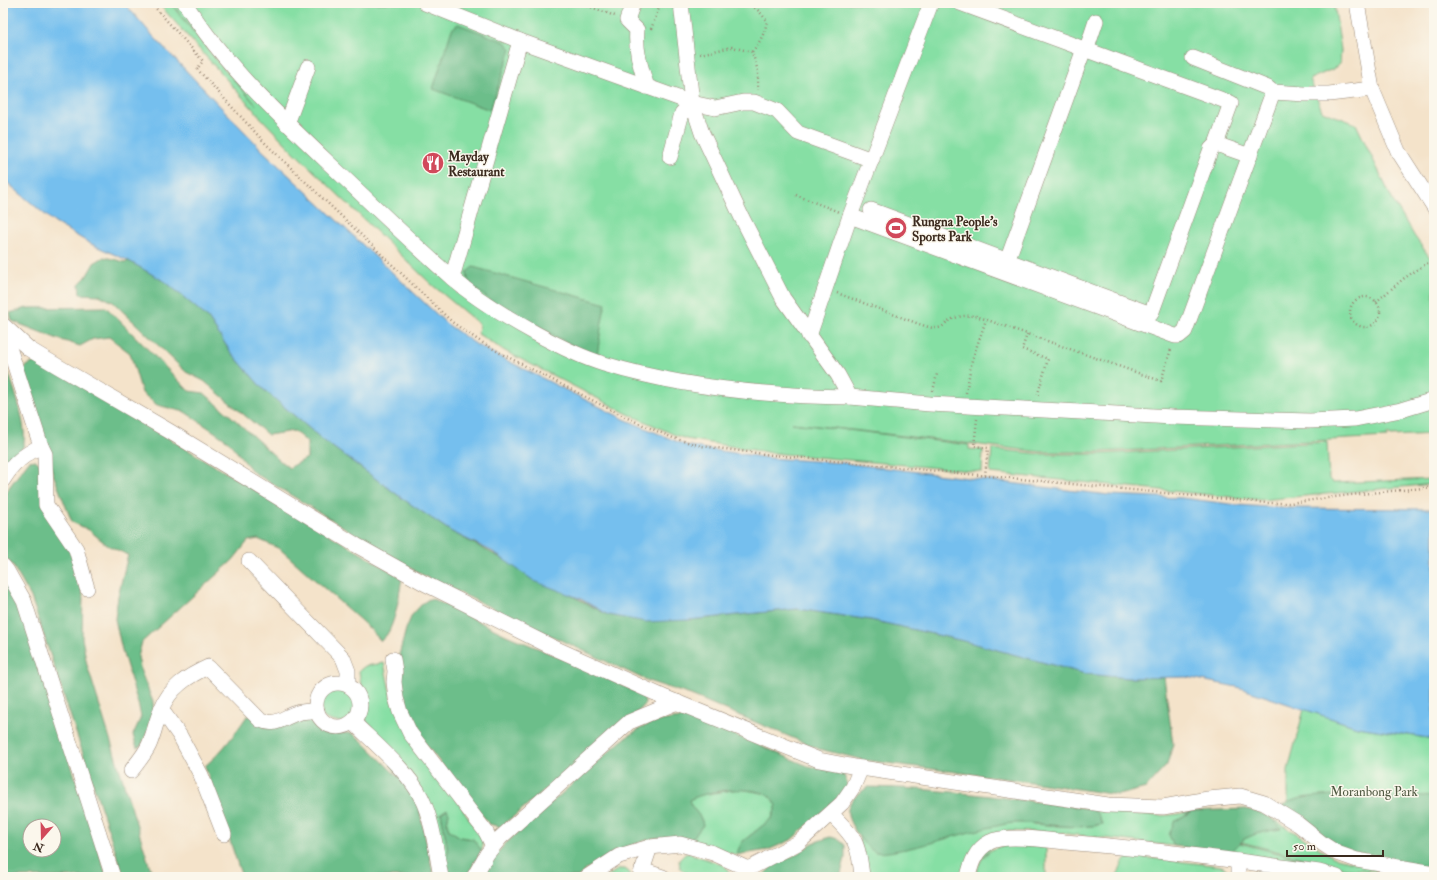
<svg xmlns="http://www.w3.org/2000/svg" width="1437" height="880" viewBox="0 0 1437 880" font-family="'IM FELL Double Pica',serif">
<style>
.green{fill:#86dfa4;stroke:#608461}
.forest{fill:#6cbe8a;stroke:#547454;fill-rule:evenodd}
.water{fill:#75bfee;stroke:#587486}
.lines{fill:none;stroke-linecap:round;stroke-linejoin:round}
.minor-casing{stroke:#988674;stroke-width:16}
.path{stroke:#988674;stroke-width:2.5;stroke-dasharray:1 3;stroke-linecap:butt}
.minor{stroke:#fff;stroke-width:15}
.labels{text-anchor:middle;stroke-width:3;stroke-linejoin:round;paint-order:stroke}
.poi-label{font-size:13px;font-weight:bold;fill:#3b2a1e;stroke:#fbf7ec;text-anchor:start}
.park-label{font-size:13px;fill:#4e5740;stroke:#fbf7ec}
</style>
<rect width="100%" height="100%" fill="#fbf7ec"/>
<filter id="ink" filterUnits="userSpaceOnUse"><feTurbulence type="fractalNoise" baseFrequency=".025" numOctaves="2"/><feDisplacementMap in="SourceGraphic" scale="8" xChannelSelector="R" yChannelSelector="G"/><feConvolveMatrix kernelMatrix="1 2 1 2 8 2 1 2 1" color-interpolation-filters="sRGB"/></filter>
<filter id="wash" filterUnits="userSpaceOnUse"><feTurbulence type="fractalNoise" baseFrequency=".012" numOctaves="4" result="noise"/><feDisplacementMap in="SourceGraphic" scale="16" xChannelSelector="R" yChannelSelector="G"/><feGaussianBlur stdDeviation="0.9" result="paint"/><feColorMatrix in="noise" values="0 0 0 0 0 0 0 0 0 0 0 0 0 0 0 0 0 1.4 0 .05"/><feComposite in="paint" operator="in"/></filter>
<g filter="url(#wash)">
<rect width="100%" height="100%" fill="#f4e3ca"/>
<g class="green">
<path d="M158,3H170L223,68L256,105L171,3H1334L1341,50L1340,64L1333,69L1310,79L1322,111L1356,124L1393,201L1415,237L1434,263V434L1390,436L1389,434H1387V437L1100,452H1041L792,423L969,445V449L983,450L982,472L772,453L686,439L675,435L626,413L505,351L478,334L479,324L431,284L295,153L261,118Z"/>
<path d="M1327,442L1329,479L1333,483L1434,479V484L1261,500L990,473L992,449L1041,454H1100Z"/>
<path d="M384,663L392,701L481,837L483,843L482,851L473,839L460,837L449,830L447,823L449,813H441L448,851L447,857L444,861L441,845L367,726L359,671L365,666Z"/>
<path d="M339,687C344,688 350,688 353,693C354,695 354,700 355,703C358,724 337,726 323,717C318,702 323,691 339,687Z"/>
<path d="M1304,709L1357,727L1434,739V865L1288,803V770Z"/>
<path d="M740,789L768,794L777,805L772,818L742,842L736,855L691,840L703,825C700,811 692,812 689,800L700,795Z"/>
<path d="M1093,809C1126,814 1159,820 1192,811L1174,822V846L1060,833L1007,831L963,877H867L858,834L875,852C923,850 966,827 1013,823C1019,822 1026,823 1032,824C1055,825 1079,830 1102,824L1098,815Z"/>
<path d="M1275,820L1333,857L1376,868V871L1345,869L1241,842C1250,832 1269,831 1281,829Z"/>
<path d="M1240,843L1320,864V865L1230,853Z"/>
<path d="M1009,845L1046,847V877H975C980,857 988,847 1009,845Z"/>
<path d="M689,853L723,865L729,870L730,877C715,877 690,880 680,868L679,860L685,854Z"/>
<path d="M1131,856L1221,866C1227,868 1229,871 1230,877H1117C1120,869 1122,859 1131,856Z"/>
<path d="M619,869H625L629,872L630,877H606Z"/>
<path d="M1256,871L1308,877H1249L1250,873Z"/>
</g>
<g class="forest">
<path d="M458,24L505,42L511,49L490,110L433,89L452,29Z"/>
<path d="M104,257L125,262L129,261L167,283L208,318L230,351L262,388L323,440L406,501L452,532L608,615L689,620L797,609L871,620L968,642L1086,674L1128,678L1164,677L1173,744L1167,765L1146,788L1118,795L1024,781L864,760L819,749L691,695L648,681L426,577L253,472L228,441L185,412L157,405L142,393L130,353L109,337L93,339L80,346L58,339L12,321L10,313L27,308L106,307L189,391L204,393L232,417L279,460L289,468L307,458V442L294,431L268,435L204,381L186,372L113,302L99,295L80,294L79,284L86,277L94,263Z"/>
<path d="M473,267L606,304C601,321 600,338 597,356L583,351L494,303L473,287L468,280L467,272Z"/>
<path d="M3,356C10,378 27,421 24,443C23,452 9,465 3,473V449L5,446L3,439Z"/>
<path d="M36,362L46,365L402,578C399,595 397,615 389,631C387,635 384,638 381,641L368,627L280,549L258,539L248,541L233,560L142,642L138,657L141,672L153,702L154,715L142,745L137,748L133,735L141,717L139,707L122,650L115,619L118,596L128,555L107,545L89,530L72,522L53,474L23,373L24,368L30,364Z"/>
<path d="M35,460L40,464L41,472L73,552L83,595L82,638L87,665L153,877H124L31,597L13,566L3,555V499L10,486L29,461Z"/>
<path d="M3,579L20,605L107,877H3ZM30,826H54V850H30Z"/>
<path d="M429,599L435,600L506,635L595,672L644,696L645,704L640,710L501,827L489,824L412,727L403,705L398,659L406,629L412,615L423,603Z"/>
<path d="M247,716L292,719H306L317,727L326,731L332,733H347L353,734L360,739L403,782L415,798L420,813L434,877H242L205,766C222,752 234,735 247,716Z"/>
<path d="M689,718L702,721L808,766L843,773L848,785L847,790L791,840L768,850L736,855L742,842L772,818L777,805C774,802 771,796 766,794C744,786 710,790 689,800C692,812 700,811 703,825L691,840L679,838H653L618,850L588,868L578,877H481L491,860L506,843L620,742C645,723 658,719 689,718Z"/>
<path d="M868,787C944,788 1018,800 1093,809L1098,815L1102,824C1074,831 1044,822 1015,823C1007,823 999,826 991,827C962,833 935,843 906,849C898,850 883,854 876,852C869,850 864,843 860,838C843,814 842,804 868,787Z"/>
<path d="M1331,795L1391,798L1434,795V869L1363,857L1336,846L1282,806C1296,796 1314,797 1331,795Z"/>
<path d="M447,809L449,813L447,823L449,830L460,837L473,839L482,851L466,877H449L447,876L444,861L447,857L448,851L441,813Z"/>
<path d="M1246,809C1262,813 1271,815 1281,828L1256,834L1244,839L1230,853L1174,846L1169,835L1174,822L1192,811Z"/>
<path d="M830,837L838,839L845,845V858L841,874L835,877H762L771,867L795,855L813,843Z"/>
</g>
<path class="water" d="M3,3H124L153,36L263,151L447,324L477,345L500,357L624,419L685,445L700,448L769,458L844,463L1109,495L1182,498L1238,505L1282,508L1434,509V739L1357,727L1237,687L1186,677L1128,678L1086,674L968,642L871,620L797,609L689,620L646,622L608,615L581,599L534,581L493,552L452,532L406,501L323,440L262,388L230,351L208,318L167,283L129,261L91,244L55,223L3,179Z"/>
</g>
<g filter="url(#ink)">
<g class="lines">
<g class="minor-casing">
<g id="minor">
<path d="M185,3C225,66 281,118 335,169C374,206 412,243 452,278C477,300 506,317 535,333C557,345 580,357 604,364C683,388 768,396 850,397"/>
<path d="M425,3L520,41L692,103L715,108L743,102H754L777,111L798,133L872,160"/>
<path d="M633,3L627,20L637,30C635,51 641,68 647,87"/>
<path d="M681,3L692,103L702,133L742,218L783,298L838,375L850,397L930,404L1173,417L1310,421L1355,419L1401,410L1434,400"/>
<path d="M1357,3L1372,89L1398,151L1434,207"/>
<path d="M1193,58L1268,88L1273,92L1304,94H1329L1372,89"/>
<path d="M287,124L308,67"/>
<path d="M1216,144L1250,156"/>
<path d="M670,157L682,113L692,103"/>
<path d="M871,210L1151,314L1211,149L1216,144L1231,103L1084,49L960,3"/>
<path d="M850,216L1175,336H1179L1185,331L1273,92"/>
<path d="M1007,261L1084,49L1088,45L1096,21"/>
<path d="M452,278L520,41"/>
<path d="M3,325L29,349L59,367L169,431L356,545L424,583L550,646L666,698L819,760L861,768L1108,805L1163,807L1208,799L1240,796L1264,803L1298,824L1323,844L1337,853L1357,860L1434,873"/>
<path d="M3,329L41,446C24,455 13,463 3,480"/>
<path d="M809,336L850,216L931,3"/>
<path d="M41,446L45,454L46,505L76,549L87,588"/>
<path d="M249,561L343,658L348,671V685"/>
<path d="M3,566L7,571L24,601L113,877"/>
<path d="M393,659L395,671L394,682L396,698L400,712L410,733L486,832L493,846"/>
<circle cx="338" cy="705" r="22"/>
<path d="M161,709L180,736L201,775L224,834"/>
<path d="M353,722C373,742 409,772 421,797C433,821 436,851 441,877"/>
<path d="M131,771C137,763 145,754 149,745C154,734 156,721 161,710C169,688 188,676 208,667L260,720C278,728 284,715 301,712C306,711 312,711 317,711"/>
<path d="M831,814C855,837 859,843 862,877"/>
<path d="M1238,861V877"/>
<path d="M642,870L663,877"/>
<path d="M474,877L487,854L500,838L629,722L677,702"/>
<path d="M587,877L619,856L650,847L680,844L713,853L748,869"/>
<path d="M640,877L650,847"/>
<path d="M746,877L748,869L798,843L842,803L853,787L861,768"/>
<path d="M968,877C971,863 976,849 990,842C1004,834 1048,840 1065,842C1150,849 1235,860 1319,872L1337,877"/>
</g>
</g>
<g class="path">
<path d="M151,3L203,61L197,69L266,144L452,322L478,340L502,354L625,417L673,438L701,446L773,455L1267,503H1290L1350,495L1434,487"/>
<path d="M580,3L615,16"/>
<path d="M748,3L759,11L767,21C765,33 760,42 752,52L758,71V90"/>
<path d="M651,29L661,3"/>
<path d="M700,54L732,47L752,52"/>
<path d="M796,195L839,212"/>
<path d="M837,293L919,324C926,326 934,330 941,327C944,326 946,322 948,321C957,316 967,315 976,316L1161,381L1171,349"/>
<circle cx="1365" cy="312" r="15"/>
<path d="M1376,302L1403,279L1432,260"/>
<path d="M1027,334L1022,349L1048,359L1037,397"/>
<path d="M933,391L937,374"/>
<path d="M966,393L972,360L986,320"/>
<path d="M977,419L974,446L988,448L985,475"/>
</g>
<use href="#minor" class="minor"/>
</g>
</g>
<defs>
<g id="restaurant-disc" transform="scale(1.15)"><circle r="9.5" fill="#d1495b" stroke="#fbf7ec"/><path d="M-5-6h1v4h1v-4h1v4h1v-4h1v5L-1.5 .5V6h-2V.5L-5-1ZM5-6V6H3V1.5H1.5Q1.5-4 5-6Z" fill="#fff"/></g>
<g id="stadium-disc" transform="scale(1.15)"><circle r="9.5" fill="#d1495b" stroke="#fbf7ec"/><path d="M0-5a6.5 5 0 1 0 0 10a6.5 5 0 1 0 0-10ZM-3.5-1.8h7v3.6h-7Z" fill="#fff"/></g>
</defs>
<g fill-rule="evenodd">
<use href="#restaurant-disc" x="433" y="163"/>
<use href="#stadium-disc" x="896" y="228"/>
</g>
<g class="labels">
<g class="poi-label">
<text x="448" y="161">Mayday<tspan x="448" dy="15">Restaurant</tspan></text>
<text x="912" y="226">Rungna People's<tspan x="912" dy="15">Sports Park</tspan></text>
</g>
<g class="park-label">
<text x="1374" y="796">Moranbong Park</text>
</g>
</g>
<rect width="1437" height="880" fill="none" stroke="#fbf7ec" stroke-width="16"/>
<g transform="translate(42 838) rotate(200)"><circle r="19" fill="#fbf7ec" stroke="#aea59a"/>
<path d="M0-3L7 15L0 10L-7 15Z" fill="#d1495b"/>
<text y="-6" font-size="11" font-weight="bold" text-anchor="middle" fill="#3b2a1e">N</text>
</g>
<path d="M1287 850v6h96v-6" fill="none" stroke="#3b2a1e" stroke-width="2"/>
<text x="1293" y="850" font-size="12" fill="#3b2a1e" stroke="#fbf7ec" stroke-width="3" paint-order="stroke">50 m</text>
</svg>
